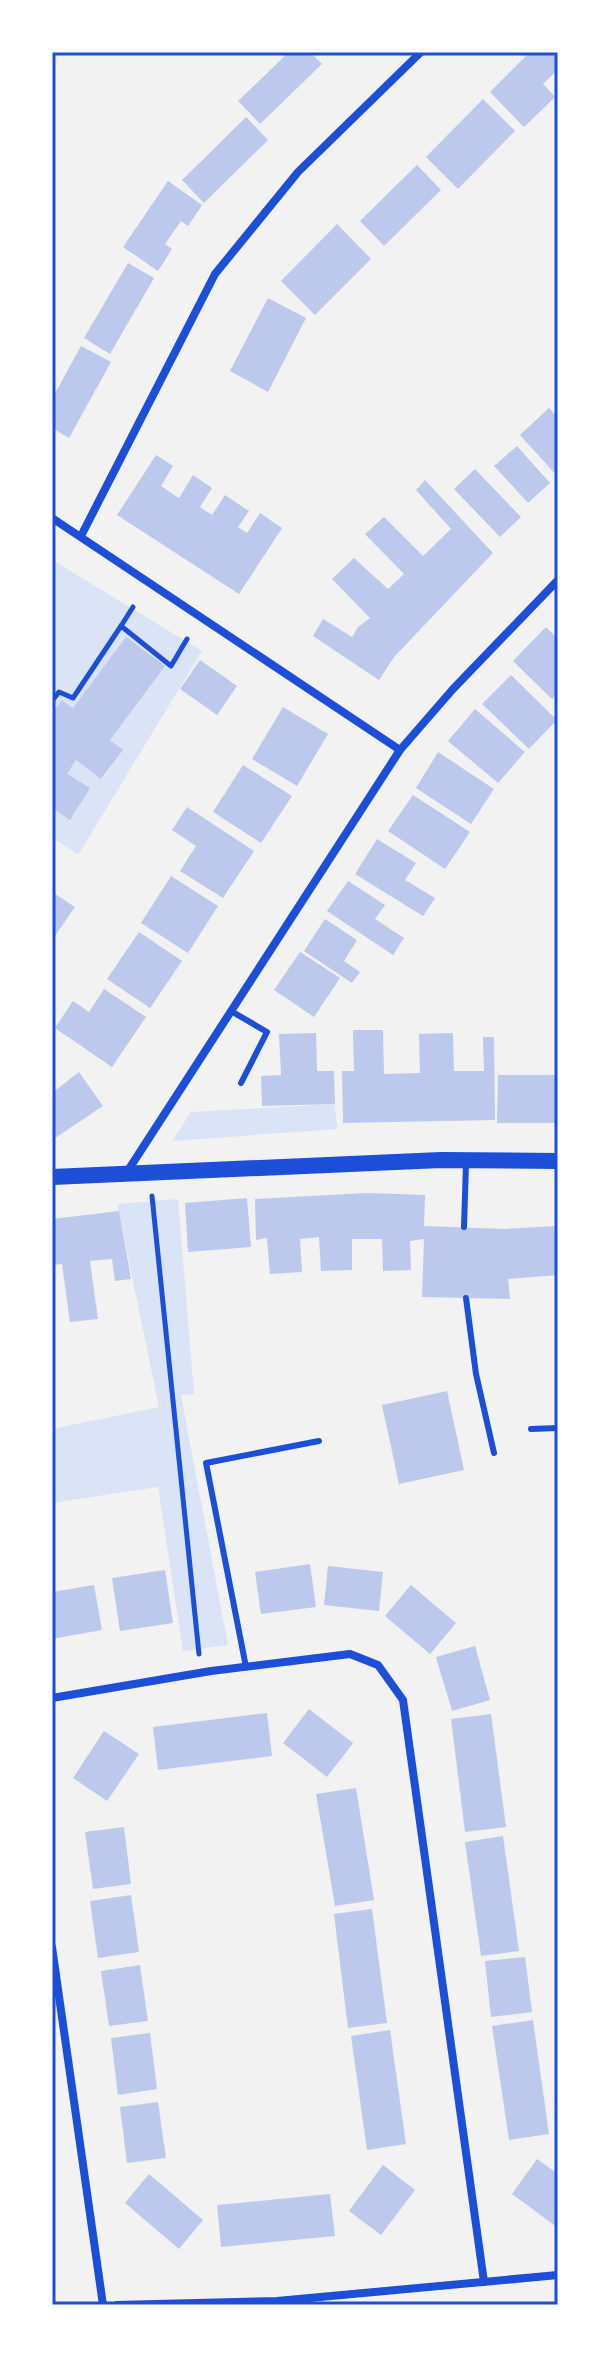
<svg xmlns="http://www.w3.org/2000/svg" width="610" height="2357" viewBox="0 0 610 2357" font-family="'Archivo Narrow',sans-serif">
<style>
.green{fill:#dbe4f7}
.building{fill:#bdc9ec}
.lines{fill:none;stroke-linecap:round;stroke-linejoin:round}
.path{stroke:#1d4ed8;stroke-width:5}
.service{stroke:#1d4ed8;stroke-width:6}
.minor{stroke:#1d4ed8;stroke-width:8}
.secondary{stroke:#1d4ed8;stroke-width:16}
.neatline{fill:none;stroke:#1d4ed8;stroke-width:3}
</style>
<rect width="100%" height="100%" fill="#f2f2f2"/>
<g class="green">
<path d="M54,561L202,651L78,855L52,837V808L70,819L67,774L76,760L102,779L123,750L110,740L164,666L73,708L62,700L52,712V565Z"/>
<path d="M335,1104L337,1129L172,1141L191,1112Z"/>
<path d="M178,1199L194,1394L181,1395L228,1645L183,1651L158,1487L52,1503V1429L159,1407L117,1204Z"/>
</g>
<g class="building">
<path d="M289,52H310L322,64L260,124L238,101Z"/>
<path d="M530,52H558V69L543,84L555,97L524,127L490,92Z"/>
<path d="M483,99L515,131L458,189L426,157Z"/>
<path d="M246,117L268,140L204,203L182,180Z"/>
<path d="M417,165L441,190L384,246L360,221Z"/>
<path d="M168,181L202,205L188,226L181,221L165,244L172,249L158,271L123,247Z"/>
<path d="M337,224L371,259L315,315L281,281Z"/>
<path d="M128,263L154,278L110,354L84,338Z"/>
<path d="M268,298L306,318L268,392L230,371Z"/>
<path d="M81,346L111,362L69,438L52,428V399Z"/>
<path d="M549,408L558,418V477L520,435Z"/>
<path d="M517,446L550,483L528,503L494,466Z"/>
<path d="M156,455L173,466L161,486L179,498L193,475L212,488L200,507L212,515L225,495L249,511L238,527L247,533L260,513L282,528L239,594L117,515Z"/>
<path d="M475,469L521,517L500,537L454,489Z"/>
<path d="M425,480L493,553L394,657L379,680L313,636L323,619L352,637L358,627L370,618L332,579L354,558L388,589L404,574L365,534L384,517L423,556L451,529L416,490Z"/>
<path d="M546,627L558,639V692L552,699L513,661Z"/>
<path d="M126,637L165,666L110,740L123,750L101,779L76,760L67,774L90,788L70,820L52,808V712L62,700L73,708Z"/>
<path d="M200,660L237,686L217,715L180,689Z"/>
<path d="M511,675L557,720L529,749L482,704Z"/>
<path d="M283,707L328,734L297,786L252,759Z"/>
<path d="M475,709L525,752L498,783L448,741Z"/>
<path d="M438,752L494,789L471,824L416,788Z"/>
<path d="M243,765L292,796L261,843L213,812Z"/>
<path d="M413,795L470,832L445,869L388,831Z"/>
<path d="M187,807L254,851L223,898L180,871L196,846L172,830Z"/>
<path d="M377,839L416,863L405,880L435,898L423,916L355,874Z"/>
<path d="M171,876L218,906L188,953L141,923Z"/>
<path d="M348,881L385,905L375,919L404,938L393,955L327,911Z"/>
<path d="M52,892L75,907L52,940Z"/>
<path d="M325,919L357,940L344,961L360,972L352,983L304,951Z"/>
<path d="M139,932L182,961L150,1008L107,979Z"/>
<path d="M300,952L340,978L314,1017L274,990Z"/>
<path d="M104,989L146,1017L112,1067L55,1028L73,1001L89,1012Z"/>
<path d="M353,1030H383L384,1074L420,1073L419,1034L453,1033L454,1071H484L483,1037H494L495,1120L343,1123L342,1071H354Z"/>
<path d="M316,1033L317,1071H334L335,1104L262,1106L261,1076L281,1075L279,1034Z"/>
<path d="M79,1072L103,1106L52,1140V1093Z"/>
<path d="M498,1075H558V1123H497Z"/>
<path d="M367,1193L425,1195L424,1226L504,1229L555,1226L558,1237V1275L508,1279L510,1299L422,1297L424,1239L410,1241L411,1270L383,1271L382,1239H352V1270L321,1271L319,1237L300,1239L302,1272L270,1274L267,1238L256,1240L255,1199Z"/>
<path d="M247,1198L251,1247L188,1252L185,1203Z"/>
<path d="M119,1211L131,1279L115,1281L112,1259L90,1261L98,1319L70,1322L62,1264L52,1265V1219Z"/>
<path d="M447,1391L464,1470L399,1484L382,1405Z"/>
<path d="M310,1564L316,1607L261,1614L255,1572Z"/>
<path d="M328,1566L383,1572L379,1611L324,1605Z"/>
<path d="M165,1570L173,1623L120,1631L112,1578Z"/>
<path d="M94,1585L102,1630L52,1639V1592Z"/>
<path d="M411,1585L456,1623L430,1654L385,1616Z"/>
<path d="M475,1646L490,1700L452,1711L436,1657Z"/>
<path d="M309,1709L353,1743L327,1777L283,1743Z"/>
<path d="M267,1713L272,1756L158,1770L153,1727Z"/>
<path d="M491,1714L506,1827L465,1832L451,1719Z"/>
<path d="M104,1731L139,1754L107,1801L73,1778Z"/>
<path d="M356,1788L374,1900L335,1906L316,1794Z"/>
<path d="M124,1827L131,1884L93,1889L85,1832Z"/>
<path d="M503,1836L519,1951L481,1956L465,1842Z"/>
<path d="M131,1895L139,1952L98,1958L90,1901Z"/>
<path d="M372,1909L387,2023L348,2028L334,1914Z"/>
<path d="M525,1957L532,2012L491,2017L485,1961Z"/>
<path d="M140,1965L148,2021L109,2026L101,1971Z"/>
<path d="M533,2020L549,2134L509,2140L492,2026Z"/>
<path d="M390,2030L406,2144L367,2150L351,2036Z"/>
<path d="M150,2033L157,2089L118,2095L111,2038Z"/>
<path d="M158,2102L166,2158L127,2163L120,2107Z"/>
<path d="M537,2159L558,2174V2228L512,2194Z"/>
<path d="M383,2165L415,2190L381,2235L349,2211Z"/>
<path d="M149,2174L203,2220L179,2249L125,2203Z"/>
<path d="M330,2194L335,2236L221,2247L217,2205Z"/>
</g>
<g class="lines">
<g class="path">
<path d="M121,626L133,607"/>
<path d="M52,701L59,692L73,698L121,626L171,666L187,639"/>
<path d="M152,1196L199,1654"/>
</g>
<g class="service">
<path d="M231,1011L267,1032L241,1083"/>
<path d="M464,1227L466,1163"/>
<path d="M466,1298L476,1374L494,1453"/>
<path d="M531,1429L558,1428"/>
<path d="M246,1667L206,1463L319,1441"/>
</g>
<g class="minor">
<path d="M52,518L400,750"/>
<path d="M81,536L215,274L298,172L421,52"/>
<path d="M127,1172L400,750L453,689L558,580"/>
<path d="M52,1698L211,1671L350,1654L378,1665L403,1700L484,2282"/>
<path d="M52,1947L103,2305"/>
<path d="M117,2305L277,2301L558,2275"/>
</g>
<path class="secondary" d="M52,1177L441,1160L558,1161"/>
</g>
<rect width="610" height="2357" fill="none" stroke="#ffffff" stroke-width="108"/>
<rect x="54" y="54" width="502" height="2249" class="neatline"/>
</svg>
